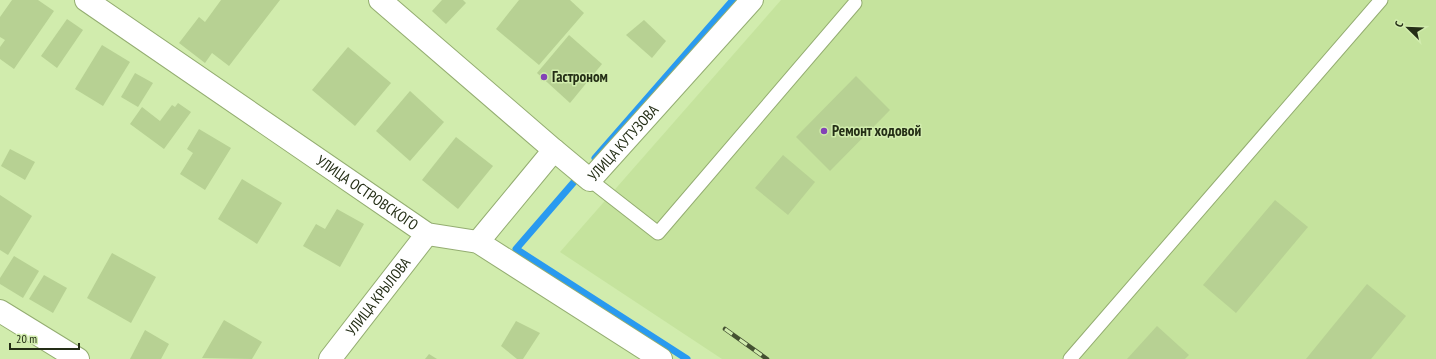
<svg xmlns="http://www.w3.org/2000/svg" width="1436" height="359" viewBox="0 0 1436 359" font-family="'PT Sans Narrow',sans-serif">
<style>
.built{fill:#c5e39d}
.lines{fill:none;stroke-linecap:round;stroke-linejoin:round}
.stream{stroke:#299af0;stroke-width:7}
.building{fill:#b7d193}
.lane-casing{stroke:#94ad71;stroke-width:15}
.street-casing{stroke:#94ad71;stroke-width:24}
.lane{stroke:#fff;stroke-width:13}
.street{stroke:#fff;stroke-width:22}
.rail-casing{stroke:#445132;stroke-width:4.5}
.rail{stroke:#d1ecad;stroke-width:3;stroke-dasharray:9;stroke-linecap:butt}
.poi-dot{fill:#8341b6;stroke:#d1ecad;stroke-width:1.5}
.labels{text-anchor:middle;stroke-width:3;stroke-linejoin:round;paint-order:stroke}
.poi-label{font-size:15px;font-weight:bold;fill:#242e16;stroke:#d1ecad;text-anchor:start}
.street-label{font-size:15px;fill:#242e16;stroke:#d1ecad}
</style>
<rect width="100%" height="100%" fill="#d1ecad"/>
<path class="built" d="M781,0H1436V359H722L560,252Z"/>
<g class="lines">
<g class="stream">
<path d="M595,158L733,0"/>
<path d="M580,175L516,249L687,359"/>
</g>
</g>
<g class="building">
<path d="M12,0H38L54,11L14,69L0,59V47L5,40L0,37V17Z"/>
<path d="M221,0H280L229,66L212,53L205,63L179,43L199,17L205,22Z"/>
<path d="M442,0H463L466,3L446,24L432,11Z"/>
<path d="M519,0H570L584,13L539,65L496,29Z"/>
<path d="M67,19L83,30L57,68L41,56Z"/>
<path d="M644,20L666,41L652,58L626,35Z"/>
<path d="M569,35L602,64L570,103L537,73Z"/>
<path d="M102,45L130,62L103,106L75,89Z"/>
<path d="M348,47L391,83L355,126L312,90Z"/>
<path d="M135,73L153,83L138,107L121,97Z"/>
<path d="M856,76L890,110L830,171L796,137Z"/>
<path d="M410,91L444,122L410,161L376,131Z"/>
<path d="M178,103L191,112L164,149L130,124L142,107L160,121L172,105L175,107Z"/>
<path d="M199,129L231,148L205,190L180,174L193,153L187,149Z"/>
<path d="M456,137L493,166L458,209L422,180Z"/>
<path d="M10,149L35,162L25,180L1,166Z"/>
<path d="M783,155L815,182L788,215L755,188Z"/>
<path d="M242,179L282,203L257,244L218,219Z"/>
<path d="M0,195L32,216L8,255L0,250Z"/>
<path d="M1275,200L1308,227L1236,313L1203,285Z"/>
<path d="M337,209L364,224L340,267L303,246L316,224L325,229Z"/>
<path d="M112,253L156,277L131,323L87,298Z"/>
<path d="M14,256L39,271L23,298L0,284V278Z"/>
<path d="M44,275L67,288L53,313L29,299Z"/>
<path d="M1367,284L1406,316L1371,359H1306Z"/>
<path d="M224,320L262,342L252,359L202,358Z"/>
<path d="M516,321L540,333L523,359H517L501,346Z"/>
<path d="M1157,326L1189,355L1185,359H1127Z"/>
<path d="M145,330L169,344L161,359H130Z"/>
<path d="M429,354L437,359H425Z"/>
</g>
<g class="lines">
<g class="lane-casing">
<g id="lane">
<path d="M590,180L658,233L855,3"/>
<path d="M1070,359L1381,0"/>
</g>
</g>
<g class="street-casing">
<g id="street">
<path id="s1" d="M86,0L427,234L478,242L661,359"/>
<path d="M380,0L554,150"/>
<path id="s2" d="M478,242L554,150L590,180L752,0"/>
<path d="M0,311L78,359"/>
<path id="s3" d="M330,359L427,234"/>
</g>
</g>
<use href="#lane" class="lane"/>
<use href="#street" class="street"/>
<g class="rail-casing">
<path id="rail" d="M725,329L767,359"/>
</g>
<use href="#rail" class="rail"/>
</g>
<g class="poi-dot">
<circle cx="544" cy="77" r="4"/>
<circle cx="824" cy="131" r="4"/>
</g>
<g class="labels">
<g class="poi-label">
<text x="552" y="82">Гастроном</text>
<text x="832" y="136">Ремонт ходовой</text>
</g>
<g class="street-label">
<text dy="5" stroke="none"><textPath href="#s2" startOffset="216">УЛИЦА КУТУЗОВА</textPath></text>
<text dy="5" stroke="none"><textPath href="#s1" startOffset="341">УЛИЦА ОСТРОВСКОГО</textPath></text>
<text dy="5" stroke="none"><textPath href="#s3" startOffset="79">УЛИЦА КРЫЛОВА</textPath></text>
</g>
</g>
<g transform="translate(1408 28) rotate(293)" stroke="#d1ecad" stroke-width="3" paint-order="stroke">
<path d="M0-3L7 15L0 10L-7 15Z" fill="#242e16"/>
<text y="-6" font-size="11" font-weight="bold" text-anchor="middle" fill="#242e16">С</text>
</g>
<path d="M10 343v6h69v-6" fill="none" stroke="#242e16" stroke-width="2"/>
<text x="16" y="343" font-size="12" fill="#242e16" stroke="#d1ecad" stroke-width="3" paint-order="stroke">20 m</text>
</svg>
